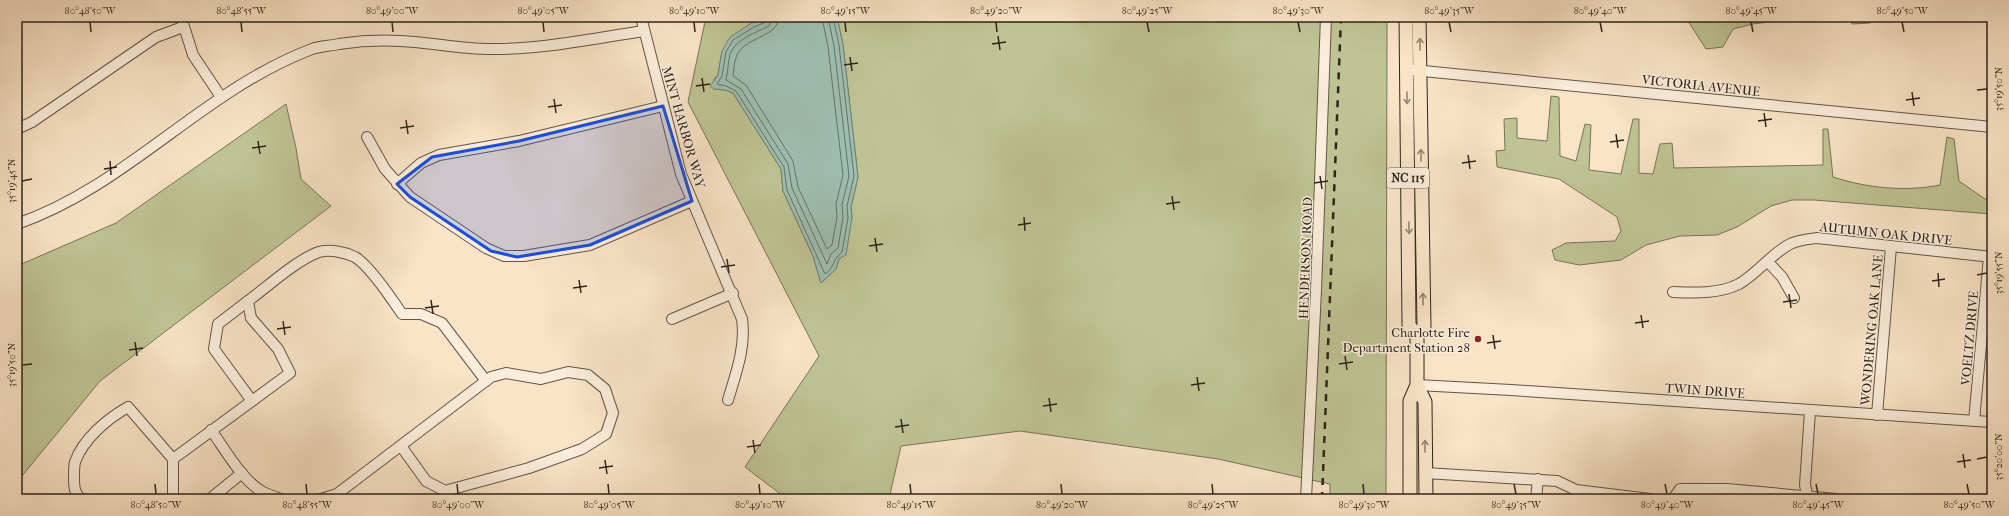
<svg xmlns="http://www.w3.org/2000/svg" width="2009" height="516" viewBox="0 0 2009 516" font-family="'IM FELL French Canon',serif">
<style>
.green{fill:#bfc494;stroke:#777458}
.water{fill:#9ebfb2;stroke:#728176}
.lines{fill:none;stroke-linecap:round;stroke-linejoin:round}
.shore{stroke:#667266;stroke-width:1}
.minor-casing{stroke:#625546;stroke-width:12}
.major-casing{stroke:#2f251b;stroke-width:15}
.minor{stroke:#fbeddb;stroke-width:10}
.major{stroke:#f9e4c7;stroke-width:13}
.rail{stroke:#2f251b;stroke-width:2.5;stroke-dasharray:7 7;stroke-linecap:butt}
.oneway{stroke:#948471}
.marked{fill:#1d4ed8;fill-opacity:0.2;stroke:#1d4ed8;stroke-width:3;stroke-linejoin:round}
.ticks{fill:none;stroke:#2f251b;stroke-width:1.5}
.poi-dot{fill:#8f2418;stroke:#fbeddb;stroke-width:1.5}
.labels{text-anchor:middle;stroke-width:3;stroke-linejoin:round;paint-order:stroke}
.shield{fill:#fbeddb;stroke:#6c6155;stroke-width:1}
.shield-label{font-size:12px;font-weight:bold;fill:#2f251b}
.street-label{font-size:13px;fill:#2f251b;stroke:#fbeddb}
.poi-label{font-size:13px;fill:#2f251b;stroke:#fbeddb;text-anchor:end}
.neatline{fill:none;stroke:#2f251b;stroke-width:1.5}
.ticks-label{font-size:10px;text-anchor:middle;fill:#2f251b}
</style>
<rect width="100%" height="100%" fill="#f9e4c7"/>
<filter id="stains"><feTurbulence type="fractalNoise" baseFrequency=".005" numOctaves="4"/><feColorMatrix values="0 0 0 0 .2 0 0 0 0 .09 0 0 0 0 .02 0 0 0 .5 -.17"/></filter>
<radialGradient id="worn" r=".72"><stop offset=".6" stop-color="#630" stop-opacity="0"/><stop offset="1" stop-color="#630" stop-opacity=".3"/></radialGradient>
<g class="green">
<path d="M706,17H769L752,23L722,51L718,75L714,79V89L725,90L733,93L781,169L783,191L813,256L821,283L836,269L852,217L851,207L858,177L843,45L837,17H1387L1386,499H1330V484L1218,459L1020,431L901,446L889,499H787L745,467L819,356L688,102Z"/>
<path d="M1664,17H1807L1753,24L1733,29L1723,47L1706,49L1688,21Z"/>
<path d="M1850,17H1876L1870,23L1852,24Z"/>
<path d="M1551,96L1559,97L1560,156L1576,161L1585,124L1591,125L1589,170L1621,174L1633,119H1639V173L1653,174L1660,144L1672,143L1674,168L1823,165V129H1828L1833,177C1867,188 1905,192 1940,185L1947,137L1954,139L1959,181L1985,199L1992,198V214L1814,200H1792L1771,206L1737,227L1717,235L1680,236L1646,245L1621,260L1579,265L1555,260L1552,250L1566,243L1615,241L1621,231L1617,217L1559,179L1497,167L1496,151L1505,150L1504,119L1517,118V138L1547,141Z"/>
<path d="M286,104L296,148L301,179L331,206L100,381L17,482V266L116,223Z"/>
</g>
<path class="water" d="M769,17H837L843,45L858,177L851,207L852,217L846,255L839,259L836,269L821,283L813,256L783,191L781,169L733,93L725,90L714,89L710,86L718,75L722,51L730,37L752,23Z"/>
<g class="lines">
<g class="shore">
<path d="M768,17L766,22L754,27L733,40L726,52L722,76L717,84L726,86L736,91L784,167L787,190L825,274C835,267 832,260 842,252L848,218L847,206L854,176L839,45L833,17"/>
<path d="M773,17L769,26C755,33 736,39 730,54C728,62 728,72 726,80L741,89L788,164L792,188L827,264L831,254L838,248L843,217L842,205L849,176L834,46L828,17"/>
<path d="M779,17C778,38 746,36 737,55C734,61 734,70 733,76L746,85L793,161L798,187L827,249L832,245L837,217L836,204L843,175L828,47L822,17"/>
</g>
<g class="minor-casing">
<g id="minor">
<path d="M181,17L193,55L221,97"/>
<path d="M641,17L681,174L742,319C746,347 736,373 728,400"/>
<path d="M1413,70L1992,127"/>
<path d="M17,129L32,122L156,37L183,27"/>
<path d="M367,137L385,169L410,197L486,248L504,256H524L590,245L692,201"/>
<path d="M397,184L421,163L439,155L519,141L663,106"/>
<path d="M17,224C127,186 203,90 312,49C320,46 330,46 339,44C359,41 380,40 400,41C432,42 463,50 495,49C545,49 595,38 644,31"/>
<path d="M1768,262L1782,277L1794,298"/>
<path d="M1673,292C1695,293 1719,294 1739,284C1758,273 1771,254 1790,244C1798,240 1808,239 1817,238L1992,257"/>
<path d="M248,301L218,324L214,349L252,401"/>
<path d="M672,319L733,293"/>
<path d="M1417,385L1511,390L1991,422"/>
<path d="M1877,415L1891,247"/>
<path d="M1974,421L1989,257"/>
<path d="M211,430C225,449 243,482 263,492C269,495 275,497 281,499"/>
<path d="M1425,473L1557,481L1576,490L1650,499"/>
<path d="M81,499C74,493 74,486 74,477C74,472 74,466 75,462C83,439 107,419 128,407L173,459"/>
<path d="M173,499V459L290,373L278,349L251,318L248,301C267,287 298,259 319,252C330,249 345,252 355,257C370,266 392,299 402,314H421L442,323L486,381"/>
<path d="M210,499L242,473"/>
<path d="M321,499L337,494L491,377L506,373L541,379L568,372L588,375L605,389L613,413L606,434L582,449L529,468L445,491L426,481L401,446"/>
<path d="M1306,499L1316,290L1326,17"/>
<path d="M1536,499L1538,479"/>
<path d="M1673,499L1680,489H1727L1836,499"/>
<path d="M1808,499L1805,485L1810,411"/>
</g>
</g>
<g class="major-casing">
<g id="major">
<path d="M1406,17L1409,325L1417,336"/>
<path d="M1417,385L1425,402L1426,499"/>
<path d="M1410,499V401L1417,385V336L1424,327L1419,17"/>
</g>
</g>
<use href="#minor" class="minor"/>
<use href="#major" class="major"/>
<path class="rail" d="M1322,499L1341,17"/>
</g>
<defs><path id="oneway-shaft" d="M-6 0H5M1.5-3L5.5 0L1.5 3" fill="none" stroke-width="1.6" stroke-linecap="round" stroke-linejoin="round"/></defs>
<g class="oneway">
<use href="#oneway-shaft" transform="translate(1420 44) rotate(-90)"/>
<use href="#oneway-shaft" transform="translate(1407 98) rotate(89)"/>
<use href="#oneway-shaft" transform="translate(1421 155) rotate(-91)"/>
<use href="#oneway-shaft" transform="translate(1409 228) rotate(89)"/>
<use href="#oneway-shaft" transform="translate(1423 299) rotate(-91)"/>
<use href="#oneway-shaft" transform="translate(1425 446) rotate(-90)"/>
</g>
<path class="marked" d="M663,106L692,201L590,245L517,257L491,251L410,197L397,184L432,157L519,141Z"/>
<path class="ticks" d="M90,22L91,32M241,22L242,32M392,22L393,32M543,22L544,32M694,22L695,32M845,22L846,32M996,22L997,32M1147,22L1149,32M1298,22L1300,32M1449,22L1451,32M1600,22L1602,32M1751,22L1753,32M1902,22L1904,32M998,36L1000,50M992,44L1006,42M850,57L852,71M844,65L858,63M702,78L704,92M696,86L710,84M1977,90L1987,89M1912,92L1914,106M554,99L556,113M1906,100L1920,98M548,107L562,105M1764,113L1766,127M406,120L408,134M1758,121L1772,119M400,128L414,126M1616,134L1618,148M258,141L260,154M1610,142L1624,140M252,148L266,146M1468,155L1470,169M110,161L111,175M1462,163L1476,161M104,169L117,167M1320,176L1322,189M22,181L32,179M1314,183L1328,181M1172,196L1174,210M1166,204L1180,202M1024,217L1025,231M1018,225L1031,223M875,238L877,252M869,246L883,244M727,259L729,273M721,267L735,265M1938,273L1939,287M1977,275L1987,273M579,280L581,293M1932,281L1945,279M573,288L587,286M1789,294L1791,308M431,300L433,314M1783,302L1797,300M425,308L439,306M1641,315L1643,328M283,321L285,335M1635,323L1649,321M277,329L291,327M1493,335L1495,349M135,342L137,356M1487,343L1501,341M129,350L143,348M1345,356L1347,370M1339,364L1353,362M22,365L32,364M1197,377L1199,391M1191,385L1205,383M1049,398L1051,412M1043,406L1057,404M901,419L903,433M895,427L909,425M753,440L755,453M747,447L761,445M1963,454L1965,468M1977,459L1987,457M605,460L607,474M1957,462L1971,460M599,468L613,466M155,484L156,494M306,484L307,494M457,484L458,494M608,484L609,494M759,484L760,494M910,484L911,494M1061,484L1062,494M1212,484L1213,494M1363,484L1364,494M1514,484L1516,494M1665,484L1667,494M1816,484L1818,494M1967,484L1969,494"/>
<circle class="poi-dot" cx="1478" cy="339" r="4"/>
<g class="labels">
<rect class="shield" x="1387" y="168" width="42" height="20" rx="3"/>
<g class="shield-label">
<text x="1408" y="182">NC 115</text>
</g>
<g class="street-label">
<text transform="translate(1701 85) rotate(6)" y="5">VICTORIA AVENUE</text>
<text transform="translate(684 127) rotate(74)" y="5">MINT HARBOR WAY</text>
<text transform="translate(1886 233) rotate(6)" y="5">AUTUMN OAK DRIVE</text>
<text transform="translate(1305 258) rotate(-88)" y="5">HENDERSON ROAD</text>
<text transform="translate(1871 330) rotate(-85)" y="5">WONDERING OAK LANE</text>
<text transform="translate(1969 338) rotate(-85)" y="5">VOELTZ DRIVE</text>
<text transform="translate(1705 390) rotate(4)" y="5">TWIN DRIVE</text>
</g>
<g class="poi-label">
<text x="1470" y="337">Charlotte Fire<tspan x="1470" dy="15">Department Station 28</tspan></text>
</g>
</g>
<rect width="2009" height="516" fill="none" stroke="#f9e4c7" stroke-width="44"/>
<rect x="22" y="22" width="1965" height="472" class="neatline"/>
<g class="ticks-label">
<text x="90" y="14">80°48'50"W</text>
<text x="241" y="14">80°48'55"W</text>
<text x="392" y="14">80°49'00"W</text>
<text x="543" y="14">80°49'05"W</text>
<text x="694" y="14">80°49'10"W</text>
<text x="845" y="14">80°49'15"W</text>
<text x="996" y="14">80°49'20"W</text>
<text x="1147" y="14">80°49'25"W</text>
<text x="1298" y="14">80°49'30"W</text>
<text x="1449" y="14">80°49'35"W</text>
<text x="1600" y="14">80°49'40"W</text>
<text x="1751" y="14">80°49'45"W</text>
<text x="1902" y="14">80°49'50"W</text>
<text transform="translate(1998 89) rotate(-90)" y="4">35°19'50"N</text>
<text transform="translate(11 181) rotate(-90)" y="4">35°19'45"N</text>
<text transform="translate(1998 273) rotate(-90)" y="4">35°19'55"N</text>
<text transform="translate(11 365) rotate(-90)" y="4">35°19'50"N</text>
<text transform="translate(1998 457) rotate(-90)" y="4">35°20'00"N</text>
<text x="156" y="508">80°48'50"W</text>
<text x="307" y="508">80°48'55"W</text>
<text x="458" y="508">80°49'00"W</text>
<text x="609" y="508">80°49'05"W</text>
<text x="760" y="508">80°49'10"W</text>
<text x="911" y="508">80°49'15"W</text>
<text x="1062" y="508">80°49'20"W</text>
<text x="1213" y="508">80°49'25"W</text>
<text x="1364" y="508">80°49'30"W</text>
<text x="1516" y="508">80°49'35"W</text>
<text x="1667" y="508">80°49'40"W</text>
<text x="1818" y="508">80°49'45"W</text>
<text x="1969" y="508">80°49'50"W</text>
</g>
<rect width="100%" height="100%" filter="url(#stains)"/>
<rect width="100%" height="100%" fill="url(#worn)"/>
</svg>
